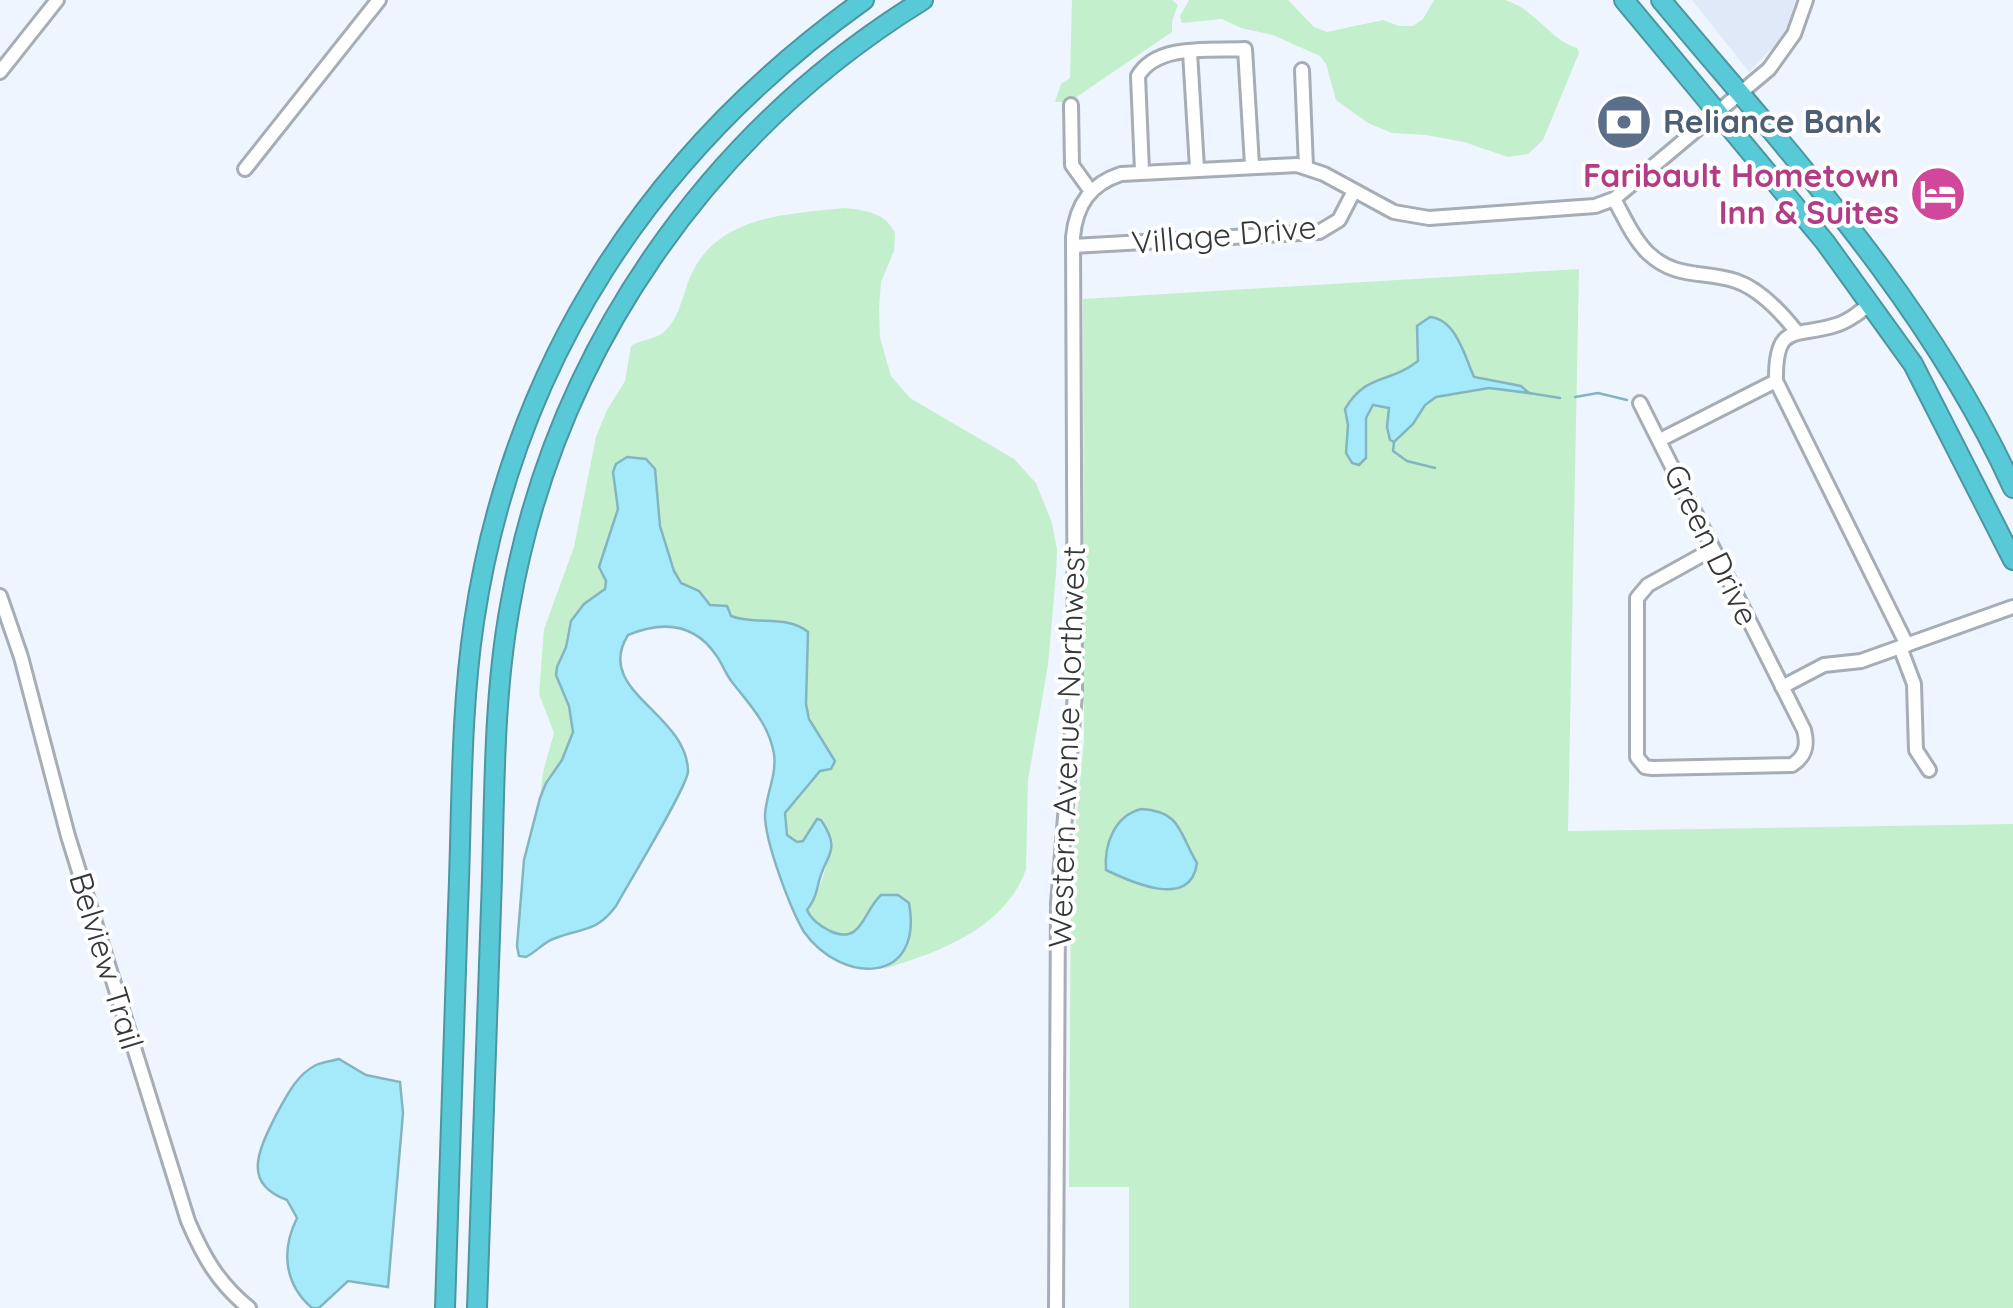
<svg xmlns="http://www.w3.org/2000/svg" width="2013" height="1308" viewBox="0 0 2013 1308" font-family="Quicksand,sans-serif">
<style>
.built{fill:#dfe9f8}
.green{fill:#c3efcc}
.water{fill:#a5eafb;stroke:#83b5c1;stroke-width:2.5}
.lines{fill:none;stroke-linecap:round;stroke-linejoin:round}
.stream{stroke:#83b5c1;stroke-width:2.5}
.minor-casing{stroke:#a6adb5;stroke-width:18}
.highway-casing{stroke:#4c96a0;stroke-width:22}
.minor{stroke:#fff;stroke-width:12}
.highway{stroke:#58c9d7;stroke-width:18}
.labels{text-anchor:middle;stroke-width:8;stroke-linejoin:round;paint-order:stroke}
.service-label{font-size:32px;font-weight:bold;fill:#4e5e75;stroke:#fff;text-anchor:start}
.hotel-label{font-size:32px;font-weight:bold;fill:#b23c85;stroke:#fff;text-anchor:end}
.street-label{font-size:32px;fill:#35383b;stroke:#fff}
</style>
<rect width="100%" height="100%" fill="#eef5fe"/>
<path class="built" d="M1692,0H1795L1788,25L1779,41L1749,72Z"/>
<g class="green">
<path d="M1072,0H1172L1178,5L1172,21V32L1069,102H1055L1061,84L1070,78Z"/>
<path d="M1189,0H1288L1314,27L1327,32L1383,20L1399,26H1413L1423,19L1434,0C1452,0 1489,0 1505,0C1534,8 1551,41 1577,48L1579,53L1543,140L1528,154L1508,157L1464,142L1426,135L1392,133L1368,123L1336,100L1326,64L1320,56L1273,35L1241,28L1222,19L1182,23L1180,16Z"/>
<path d="M845,208C865,210 886,213 895,233L894,251L881,282L879,309L880,338L891,376L910,398L1014,459L1036,483L1052,523L1057,550L1056,574L1048,665L1028,780L1026,869C1006,928 938,953 883,969L894,962L893,895C860,929 853,951 808,916L807,910C816,899 832,856 831,842C829,834 826,827 821,820L817,819L803,841L797,842L787,836L785,813L820,771L827,768L832,754C794,706 809,688 808,632C781,616 758,627 732,616L727,606L710,605C702,591 689,591 679,581C666,566 657,507 657,487L619,502C617,522 609,544 600,562L606,581L605,589C593,600 579,607 571,622C566,631 567,642 563,652C559,662 556,671 559,682C564,698 573,710 573,727C572,754 549,774 540,798L543,772L554,733L539,694L544,629L574,547L596,437L607,410L625,381L631,346C641,339 656,340 665,331C680,317 683,293 691,275C718,215 789,214 845,208Z"/>
<path d="M1579,269L1568,831L2013,824V1308H1129V1187H1069L1071,876L1084,739L1083,299Z"/>
</g>
<g class="water">
<path d="M1430,317C1456,319 1465,357 1474,377L1521,386L1529,393L1489,388L1436,397L1425,405L1413,424L1394,442L1390,440L1387,427L1389,408L1373,405L1366,418V458L1359,465L1352,463L1346,453L1348,425L1345,409C1366,373 1389,384 1418,361L1417,326Z"/>
<path d="M627,457L646,459L655,469L660,526L674,571L681,583L699,591L710,605L727,606L731,616C756,626 787,614 808,632L806,704L809,719L835,761L831,769L820,771L785,813L787,835L797,842L803,841L817,819L821,820C842,851 826,854 819,881C816,894 815,899 807,910C811,920 820,926 830,931C862,946 863,911 881,895H898L909,903C924,985 842,985 804,932C790,908 765,842 765,815C766,794 777,775 774,754C769,724 749,704 732,682C725,673 722,663 716,655C694,623 662,621 628,635C593,691 687,713 688,771C689,784 627,886 616,906C595,934 582,927 553,939C543,943 536,952 526,957L519,956L517,946L524,860L540,798L546,783L562,760L573,732L569,706L556,675L557,667L566,647L571,621L584,604L605,589L606,581L599,567L618,509L613,472L616,464Z"/>
<path d="M1141,809C1182,811 1179,834 1197,863C1191,910 1131,882 1106,870C1104,845 1114,816 1141,809Z"/>
<path d="M339,1059L366,1075L400,1082L403,1113L388,1287L348,1281L319,1308H312C284,1284 281,1250 297,1218L287,1200C240,1183 260,1148 276,1115C286,1097 296,1075 316,1065C322,1062 332,1061 339,1059Z"/>
</g>
<g class="lines">
<g class="stream">
<path d="M1529,393L1560,398"/>
<path d="M1575,397L1598,393L1627,400"/>
<path d="M1394,442L1393,451L1407,461L1435,468"/>
</g>
<g class="minor-casing">
<g id="minor">
<path d="M1190,52L1197,168"/>
<path d="M1302,70L1306,167"/>
<path d="M0,72L57,0"/>
<path d="M1071,105L1072,165L1090,190"/>
<path d="M245,169L379,0"/>
<path d="M1142,171L1138,76C1157,43 1212,51 1245,49L1252,165"/>
<path d="M1614,199C1624,217 1633,238 1648,253C1677,280 1703,270 1736,281C1759,289 1781,312 1796,331"/>
<path d="M1073,246L1319,232L1339,220L1354,191"/>
<path d="M1871,303C1860,312 1849,321 1836,325C1796,338 1775,321 1776,381L1907,645"/>
<path d="M1640,403L1804,730C1808,745 1806,756 1792,765L1652,768L1645,767L1637,757V598L1648,585L1713,549"/>
<path d="M1660,440L1776,381"/>
<path d="M0,596L21,657L68,836L188,1221C203,1256 218,1283 249,1308"/>
<path d="M1900,647L1914,684L1916,750L1929,770"/>
<path d="M1782,687L1824,665L1861,661L2013,607"/>
<path d="M1056,1308L1058,903L1075,694L1073,237C1076,205 1090,184 1121,174L1297,165L1324,174L1394,212L1429,218L1595,206L1614,199L1769,69L1794,34L1806,0"/>
</g>
</g>
<g class="highway-casing">
<g id="highway">
<path d="M1624,0L1825,242L1913,364L2013,560"/>
<path d="M1661,0C1790,154 1929,303 2013,488"/>
<path d="M445,1308C449,1175 454,1041 458,908C462,813 460,716 474,622C513,361 651,152 864,0"/>
<path d="M477,1308C482,1174 486,1041 491,907C495,807 492,705 510,606C554,354 706,134 923,0"/>
</g>
</g>
<use href="#minor" class="minor"/>
<use href="#highway" class="highway"/>
</g>
<defs>
<g id="bank-disc" transform="scale(2.875)"><circle r="9.5" fill="#5c6f8a" stroke="#fff"/><path d="M-6-4H6V4H-6ZM0-2.3a2.3 2.3 0 1 0 0 4.6a2.3 2.3 0 1 0 0-4.6Z" fill="#fff"/></g>
<g id="hotel-disc" transform="scale(2.875)"><circle r="9.5" fill="#d1479c" stroke="#fff"/><path d="M-6-4.5h1.5V1H6V5H4.5V3h-9V5H-6ZM-4 0a1.8 1.8 0 1 1 3.6 0ZM.5 0V-2.5h3Q6-2.5 6 0Z" fill="#fff"/></g>
</defs>
<g fill-rule="evenodd">
<use href="#bank-disc" x="1624" y="122"/>
<use href="#hotel-disc" x="1938" y="194"/>
</g>
<g class="labels">
<g class="service-label">
<text x="1663" y="133">Reliance Bank</text>
</g>
<g class="hotel-label">
<text x="1899" y="187">Faribault Hometown<tspan x="1899" dy="37">Inn &amp; Suites</tspan></text>
</g>
<g class="street-label">
<text transform="translate(1224 235) rotate(-5)" y="11">Village Drive</text>
<text transform="translate(1711 545) rotate(64)" y="11">Green Drive</text>
<text transform="translate(1067 747) rotate(-88)" y="11">Western Avenue Northwest</text>
<text transform="translate(106 961) rotate(73)" y="11">Belview Trail</text>
</g>
</g>
</svg>
